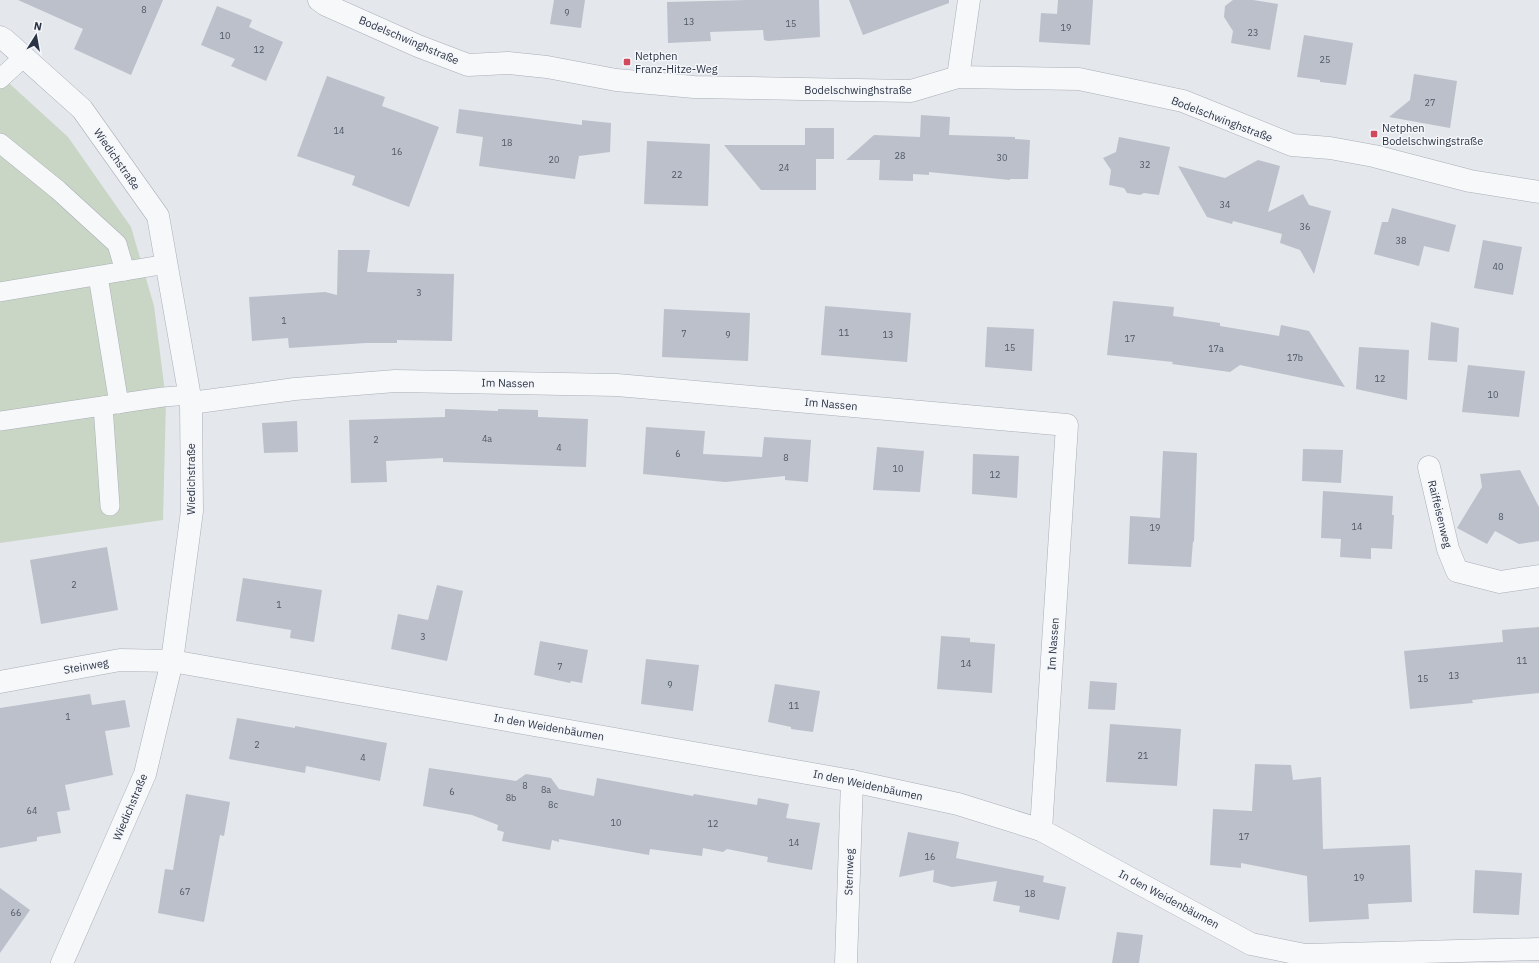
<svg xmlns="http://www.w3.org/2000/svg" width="1539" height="963" viewBox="0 0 1539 963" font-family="'IBM Plex Sans',sans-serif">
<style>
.green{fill:#c9d6c5}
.building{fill:#bbc0ca}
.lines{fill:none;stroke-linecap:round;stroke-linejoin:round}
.service-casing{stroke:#a9aeb7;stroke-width:20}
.minor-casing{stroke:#a9aeb7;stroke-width:23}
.service{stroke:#f7f8fa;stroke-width:19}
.minor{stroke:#f7f8fa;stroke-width:22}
.poi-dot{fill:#d1495b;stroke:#f4f6f9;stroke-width:1.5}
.labels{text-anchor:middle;stroke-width:3;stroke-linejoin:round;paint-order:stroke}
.number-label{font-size:9px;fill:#4f5766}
.street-label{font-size:11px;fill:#2b3445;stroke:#f4f6f9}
.poi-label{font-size:11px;fill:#2b3445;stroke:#f4f6f9;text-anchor:start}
</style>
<rect width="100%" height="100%" fill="#e4e7ec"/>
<path class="green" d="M0,75L68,137L131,227L154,306L166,400L163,520L0,543Z"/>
<g class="building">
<path d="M18,0H163L131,75L74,49L83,29Z"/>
<path d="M554,0H585L581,28L550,24Z"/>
<path d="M747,0H819L820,37L768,41L764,40L763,30L710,32L711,41L668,43L667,2Z"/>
<path d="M849,0H949V3L863,35Z"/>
<path d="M1058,0H1093L1090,45L1039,42L1041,13L1057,14Z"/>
<path d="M1233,0H1253L1278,4L1270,50L1231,43L1233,31L1224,17L1225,6Z"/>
<path d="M217,6L252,20L249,27L283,42L266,81L231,66L235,59L201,45Z"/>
<path d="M1304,35L1353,43L1346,85L1320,82V80L1297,77Z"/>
<path d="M1414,74L1457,81L1450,128L1389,117L1410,100Z"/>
<path d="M327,76L385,97L382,106L439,127L409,207L352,185L355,176L297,156Z"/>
<path d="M459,109L582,125V120L611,123L610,152L579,156L575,179L479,166L483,137L456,133Z"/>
<path d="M921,115L950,117L949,135L1015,137V139L1030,140L1028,179H1010V180L929,172V175L913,174V181L879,180L880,160H846L874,135L920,137Z"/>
<path d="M805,128H834V159H816V190H761L724,145H805Z"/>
<path d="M1119,137L1170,147L1159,195L1144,193L1140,195L1127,193L1124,188L1109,185L1111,170L1103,158L1116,152Z"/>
<path d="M647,141L710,144L708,206L644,204Z"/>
<path d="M1258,160L1280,166L1268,212L1303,194L1309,205L1331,211L1314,274L1300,250L1280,243L1282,234L1233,221L1232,224L1207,217L1178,166L1225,178Z"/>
<path d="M1392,208L1456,225L1449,252L1424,246L1419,266L1374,254L1382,222H1388Z"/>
<path d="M1483,240L1522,247L1513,295L1474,288Z"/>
<path d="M338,250H370L367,272L454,274L452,341L397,340V343H366L289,348L288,338L252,341L249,297L325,292L337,295Z"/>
<path d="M1113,301L1174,307L1173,316L1220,323V326L1279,336L1281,325L1309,331L1345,387L1240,365L1230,372L1172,364L1173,362L1107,355Z"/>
<path d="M825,306L911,313L907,362L821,355Z"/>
<path d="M664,309L750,313L748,361L662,357Z"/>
<path d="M1431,322L1459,328L1457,362L1428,360Z"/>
<path d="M987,327L1034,329L1032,371L985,367Z"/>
<path d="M1359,347L1409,350L1407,400L1356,389Z"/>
<path d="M1468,365L1525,371L1519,417L1462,412Z"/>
<path d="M445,409L498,411V409L538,410V417L588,419L586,467L443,462V458L386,461L387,482L351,483L349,420L445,417Z"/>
<path d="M297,421L298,452L264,453L262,423Z"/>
<path d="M646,427L705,431L703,454L762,457L764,437L811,440L808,482L785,480V476L725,482L643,474Z"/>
<path d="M877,447L924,451L920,492L873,490Z"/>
<path d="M1303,449L1343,450L1341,483L1302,481Z"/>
<path d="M1163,451L1197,453L1194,542L1193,541L1191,567L1128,564L1130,516L1160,518Z"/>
<path d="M973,454L1019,456L1017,498L972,494Z"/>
<path d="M1520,470L1539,507V541L1519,544L1495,531L1487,544L1457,528L1482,487L1480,474Z"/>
<path d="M1323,491L1393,496L1392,515H1394L1392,549L1371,548V559L1340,557L1341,539L1321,538Z"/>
<path d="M107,547L118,610L41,624L30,560Z"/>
<path d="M243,578L322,590L314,642L290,638L291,630L236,621Z"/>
<path d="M437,585L463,591L447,661L391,649L398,614L428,620Z"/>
<path d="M1539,627V693L1472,700L1473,703L1410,709L1404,651L1503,642L1502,630Z"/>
<path d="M941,636L970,638V642L995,644L992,693L937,689Z"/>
<path d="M540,641L588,650L582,683L571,681L570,683L534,675Z"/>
<path d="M646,659L699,665L693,711L641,704Z"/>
<path d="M1090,681L1117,683L1115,710L1088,709Z"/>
<path d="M775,684L820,691L813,732L791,729V727L768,722Z"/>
<path d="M90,694L92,705L125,700L130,727L105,731L113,775L65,785L70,810L57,812L61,833L37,837V841L0,848V708Z"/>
<path d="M237,718L295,728V726L387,743L380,781L306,766L305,773L229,759Z"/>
<path d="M1110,724L1181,729L1177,786L1106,782Z"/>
<path d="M1255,764L1291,765L1293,780L1321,777L1323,849L1410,845L1412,902L1368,904L1369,919L1309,922L1307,876L1241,863V868L1210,865L1213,809L1252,811Z"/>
<path d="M429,768L516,781L526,774L551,778L559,789L594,796L597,778L693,796L694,794L757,805L758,798L789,804L786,818L820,823L812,870L767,862L768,857L727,849L723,852L703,848L702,856L650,849L649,855L559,839V842L552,840L550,850L502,841L504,832L497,830L498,825L472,815L423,806Z"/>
<path d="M186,794L230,802L224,836L220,835L204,922L158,913L165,869L173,870Z"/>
<path d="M908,832L959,842L956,858L1044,876L1043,882L1066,887L1059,920L1019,912L1020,906L993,901L997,881L952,887L933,882L934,870L899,877Z"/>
<path d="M1475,870L1522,873L1519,915L1473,913Z"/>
<path d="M0,888L30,910L0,953Z"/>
<path d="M1117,932L1143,935L1139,963H1112Z"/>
</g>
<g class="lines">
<g class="service-casing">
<g id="service">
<path d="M0,79L24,57"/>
<path d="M0,143L58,190L117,244L125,271L0,292"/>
<path d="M125,271L167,264"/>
<path d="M98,276L119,404"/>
<path d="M103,406L110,506"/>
<path d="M0,421L163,397L190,395"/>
</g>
</g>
<g class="minor-casing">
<g id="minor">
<path d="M319,0L326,5L418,46L468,65L508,63L547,67L616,80L694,87L911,91L958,77L1079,79L1183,101L1292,145L1330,148L1374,156L1470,181L1539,192"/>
<path d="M0,37L5,40L82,109L158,216L191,403L192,511L172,661L145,774L62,963"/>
<path d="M958,77L969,0"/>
<path d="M191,403L295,389L395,381L617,385L1067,425L1041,830"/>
<path d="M1429,467L1448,549L1457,571L1500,582L1539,576"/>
<path d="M0,682L120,660L172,661L852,781L958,804L1041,830L1251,944L1305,955L1539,949"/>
<path d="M846,963L852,781"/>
</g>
</g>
<use href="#service" class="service"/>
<use href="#minor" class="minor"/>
</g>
<g class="poi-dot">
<rect x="623" y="58" width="8" height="8" rx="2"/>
<rect x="1370" y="130" width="8" height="8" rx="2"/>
</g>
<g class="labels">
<g class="number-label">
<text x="144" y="13">8</text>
<text x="567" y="16">9</text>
<text x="689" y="25">13</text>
<text x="791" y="27">15</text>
<text x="1066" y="31">19</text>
<text x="1253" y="36">23</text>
<text x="225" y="39">10</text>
<text x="259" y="53">12</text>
<text x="1325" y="63">25</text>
<text x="1430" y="106">27</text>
<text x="339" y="134">14</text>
<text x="507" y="146">18</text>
<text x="397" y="155">16</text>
<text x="900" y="159">28</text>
<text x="1002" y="161">30</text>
<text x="554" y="163">20</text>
<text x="1145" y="168">32</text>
<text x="784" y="171">24</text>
<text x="677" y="178">22</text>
<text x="1225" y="208">34</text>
<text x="1305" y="230">36</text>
<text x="1401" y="244">38</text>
<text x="1498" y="270">40</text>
<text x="419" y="296">3</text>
<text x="284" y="324">1</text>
<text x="844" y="336">11</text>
<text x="684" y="337">7</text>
<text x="728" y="338">9</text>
<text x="888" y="338">13</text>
<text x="1130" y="342">17</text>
<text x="1010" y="351">15</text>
<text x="1216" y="352">17a</text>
<text x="1295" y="361">17b</text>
<text x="1380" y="382">12</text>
<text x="1493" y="398">10</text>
<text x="487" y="442">4a</text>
<text x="376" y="443">2</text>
<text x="559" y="451">4</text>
<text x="678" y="457">6</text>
<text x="786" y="461">8</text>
<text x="898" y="472">10</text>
<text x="995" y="478">12</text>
<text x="1501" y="520">8</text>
<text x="1357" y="530">14</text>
<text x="1155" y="531">19</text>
<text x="74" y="588">2</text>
<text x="279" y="608">1</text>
<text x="423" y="640">3</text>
<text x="1522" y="664">11</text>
<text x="966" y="667">14</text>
<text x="560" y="670">7</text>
<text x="1454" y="679">13</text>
<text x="1423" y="682">15</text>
<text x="670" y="688">9</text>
<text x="794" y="709">11</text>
<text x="68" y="720">1</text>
<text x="257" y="748">2</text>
<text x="1143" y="759">21</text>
<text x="363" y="761">4</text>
<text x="525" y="789">8</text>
<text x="546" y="793">8a</text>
<text x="452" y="795">6</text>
<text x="511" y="801">8b</text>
<text x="553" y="808">8c</text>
<text x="32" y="814">64</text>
<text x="616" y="826">10</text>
<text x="713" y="827">12</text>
<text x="1244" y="840">17</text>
<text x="794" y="846">14</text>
<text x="930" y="860">16</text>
<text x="1359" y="881">19</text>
<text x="185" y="895">67</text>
<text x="1030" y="897">18</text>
<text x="16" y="916">66</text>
</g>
<g class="street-label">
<text transform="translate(409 40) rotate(23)" y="4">Bodelschwinghstraße</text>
<text x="858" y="94">Bodelschwinghstraße</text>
<text transform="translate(1222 119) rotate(21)" y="4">Bodelschwinghstraße</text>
<text transform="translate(117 159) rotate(55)" y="4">Wiedichstraße</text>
<text transform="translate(508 383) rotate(1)" y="4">Im Nassen</text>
<text transform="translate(831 404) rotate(5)" y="4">Im Nassen</text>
<text transform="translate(191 479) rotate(-90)" y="4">Wiedichstraße</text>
<text transform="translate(1440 514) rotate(76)" y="4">Raiffeisenweg</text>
<text transform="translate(1053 644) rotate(-86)" y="4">Im Nassen</text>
<text transform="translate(86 666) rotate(-10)" y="4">Steinweg</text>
<text transform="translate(549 727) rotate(10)" y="4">In den Weidenbäumen</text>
<text transform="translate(868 785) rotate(12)" y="4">In den Weidenbäumen</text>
<text transform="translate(130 807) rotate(-67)" y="4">Wiedichstraße</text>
<text transform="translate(849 872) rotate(-88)" y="4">Sternweg</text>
<text transform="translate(1169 899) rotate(28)" y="4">In den Weidenbäumen</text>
</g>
<g class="poi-label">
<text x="635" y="60">Netphen<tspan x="635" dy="13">Franz-Hitze-Weg</tspan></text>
<text x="1382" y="132">Netphen<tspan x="1382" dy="13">Bodelschwingstraße</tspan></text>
</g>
</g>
<g transform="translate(36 36) rotate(11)" stroke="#f4f6f9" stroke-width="3" paint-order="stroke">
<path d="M0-3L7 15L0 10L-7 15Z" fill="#2b3445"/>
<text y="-6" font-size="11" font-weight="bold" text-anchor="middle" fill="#2b3445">N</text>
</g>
</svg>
